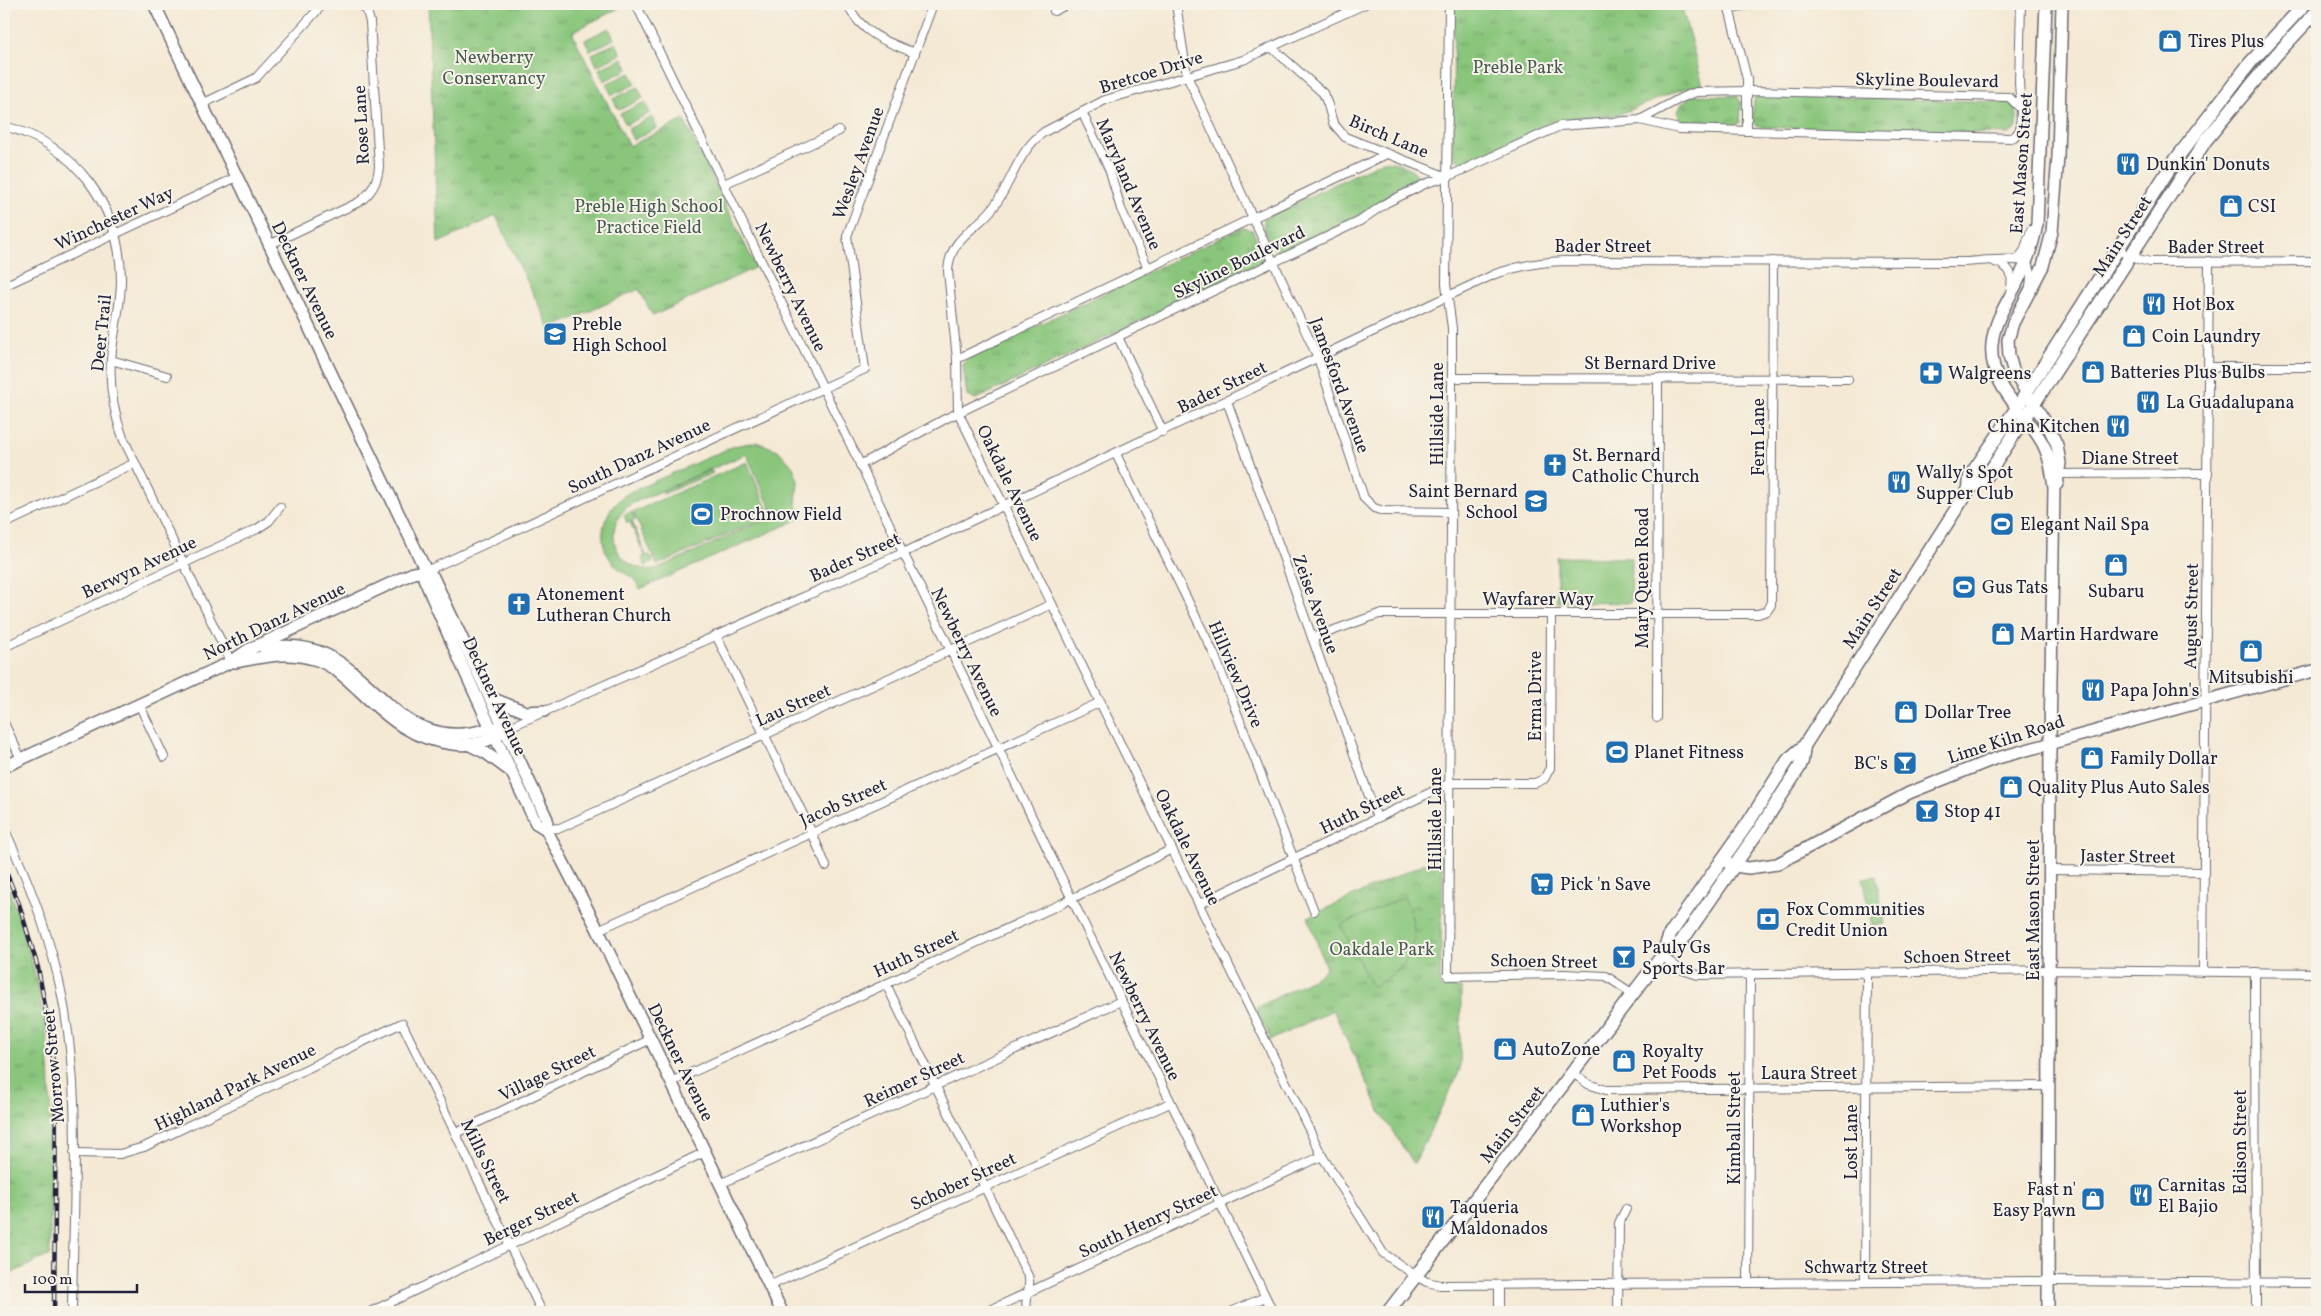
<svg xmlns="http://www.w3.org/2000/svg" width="2321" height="1316" viewBox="0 0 2321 1316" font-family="Vollkorn,serif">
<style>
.grass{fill:url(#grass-tufts);stroke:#56745c}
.garden{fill:#89c67c;stroke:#56745c;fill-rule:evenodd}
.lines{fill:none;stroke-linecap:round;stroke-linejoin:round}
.street-casing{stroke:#6c6871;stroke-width:10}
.secondary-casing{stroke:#6c6871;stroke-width:14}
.primary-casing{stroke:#6c6871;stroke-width:15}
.street{stroke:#fff;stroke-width:8}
.secondary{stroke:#fff;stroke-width:11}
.primary{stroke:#fff;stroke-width:12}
.rail-casing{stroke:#22223b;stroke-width:4.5}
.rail{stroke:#f7f3e8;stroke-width:2.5;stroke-dasharray:8;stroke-linecap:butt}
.labels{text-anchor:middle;stroke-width:4;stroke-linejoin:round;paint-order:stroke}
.poi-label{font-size:18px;fill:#22223b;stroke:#f7f3e8;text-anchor:start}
.park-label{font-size:18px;fill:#465b52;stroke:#f7f3e8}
.street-label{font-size:18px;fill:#22223b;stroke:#f7f3e8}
</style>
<defs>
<pattern id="grass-tufts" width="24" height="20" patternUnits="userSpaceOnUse" patternTransform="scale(1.25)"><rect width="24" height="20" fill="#89c67c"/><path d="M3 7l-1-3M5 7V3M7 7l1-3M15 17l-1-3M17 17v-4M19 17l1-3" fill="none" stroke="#70a067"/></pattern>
</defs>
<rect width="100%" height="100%" fill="#f7f3e8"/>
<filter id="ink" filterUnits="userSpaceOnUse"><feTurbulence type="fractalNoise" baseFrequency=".02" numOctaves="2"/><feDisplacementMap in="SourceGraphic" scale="10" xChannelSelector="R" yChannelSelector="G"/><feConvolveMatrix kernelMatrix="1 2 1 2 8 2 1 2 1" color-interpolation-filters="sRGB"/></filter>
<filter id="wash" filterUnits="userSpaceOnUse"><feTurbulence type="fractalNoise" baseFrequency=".0096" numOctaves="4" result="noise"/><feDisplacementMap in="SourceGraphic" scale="20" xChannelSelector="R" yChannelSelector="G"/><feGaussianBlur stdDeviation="1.12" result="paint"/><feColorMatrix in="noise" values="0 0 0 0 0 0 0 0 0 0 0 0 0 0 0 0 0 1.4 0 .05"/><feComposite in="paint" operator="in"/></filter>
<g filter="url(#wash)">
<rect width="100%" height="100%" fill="#f4e9d4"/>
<g class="grass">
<path d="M428,4H627L574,31L573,35L629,146L684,120L756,267L653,316L639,289L550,329L496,216L438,243Z"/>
<path d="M1454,4H1681L1703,86L1682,89L1618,115L1575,118L1553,123L1469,162L1462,163L1455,158L1453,150Z"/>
<path d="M1694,95L1737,96L1741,103L1740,122C1731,130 1687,129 1679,120C1676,106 1683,101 1694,95Z"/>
<path d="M1761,95L2006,102C2019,105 2017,117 2017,128L2009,134L1762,127L1756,125C1751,118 1753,106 1755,98Z"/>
<path d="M1383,161C1394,161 1418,167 1418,180C1410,191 1392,195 1381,202C1350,221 1319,236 1287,251L1280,253C1271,249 1260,226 1265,218Z"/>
<path d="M1243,227L1252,230L1264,255V260L1260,264L983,396L975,399L967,396L963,365L967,359Z"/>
<path d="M1443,855L1440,988H1461L1460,1070L1414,1164L1382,1115L1333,1010L1271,1040L1256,1008L1318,976L1326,968L1308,917Z"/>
<path d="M4,878C25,928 43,996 48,1050C53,1118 50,1187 50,1255L4,1277Z"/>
</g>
<g class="garden">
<path d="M609,28L614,39L590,51L585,40Z"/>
<path d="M616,43L621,54L597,66L592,54Z"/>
<path d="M623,58L628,69L604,81L599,69Z"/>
<path d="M630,73L636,84L612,95L606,84Z"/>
<path d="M638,87L643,98L619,110L613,99Z"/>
<path d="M645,102L650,113L626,125L620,114Z"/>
<path d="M652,117L657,128L633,140L628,129Z"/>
<path d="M756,442L778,450L793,467L798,481L796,504L802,518L640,589C634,574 626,577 616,566C592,542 603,507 630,492L734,446ZM744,455H747L774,516L656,569C614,574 597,523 635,502Z"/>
<path d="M747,462L770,516L657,565L633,512Z"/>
<path d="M711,470L713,473L663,494L662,491Z"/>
<path d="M632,512L635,520L632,521L646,556L650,555L653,562L645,566L642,558L645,556L630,522L627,523L624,515Z"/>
<path d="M1557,557L1632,558L1631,603L1557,602Z"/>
<path d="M1876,876L1885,924L1873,926L1863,878Z"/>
<path d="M1404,897C1425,942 1414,965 1372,987L1341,925Z"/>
</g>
</g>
<g filter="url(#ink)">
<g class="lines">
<g class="street-casing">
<g id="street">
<path d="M636,4L1273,1312"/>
<path d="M847,4C861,33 886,42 915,53"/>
<path d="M1176,4L1187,76L1318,358L1364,498L1374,508L1383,511L1451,512"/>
<path d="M1365,4L1243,60L1105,100L1044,132C1018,150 1012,183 993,208C975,231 950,237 948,271L957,359L958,412L1322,1156L1383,1253L1416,1276L1427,1282L1440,1285L2048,1281L2317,1283"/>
<path d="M1449,4L1446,284L1452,328V378L1448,976L1564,974L1606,976L1633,994"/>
<path d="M1728,4L1747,79V131"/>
<path d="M1729,8L1754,4"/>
<path d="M1054,11L1068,4"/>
<path d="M1271,47L1323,93L1328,105L1333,123L1345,137L1447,177"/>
<path d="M202,104L256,78L323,4"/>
<path d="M2021,109L2019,83L2021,4"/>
<path d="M1082,112L1110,171L1121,209L1148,268"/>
<path d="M4,126C75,144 121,207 121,280C121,307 113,333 111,360C109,387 114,413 123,438L231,662"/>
<path d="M724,184L839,131"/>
<path d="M269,245L359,202C372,193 378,182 379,166L370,22L367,11L360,4"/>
<path d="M2118,249L2130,257L2150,262L2317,261"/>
<path d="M2018,259L2024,251L2031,230"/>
<path d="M1995,262C2010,267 2013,273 2011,288"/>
<path d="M4,286L237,177"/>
<path d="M1118,337L1163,432"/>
<path d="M957,359L1387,154"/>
<path d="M111,360L167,376"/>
<path d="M2209,367H2317"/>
<path d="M1452,378L1848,379"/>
<path d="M1227,401L1377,818"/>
<path d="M1116,454L1214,654L1314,911"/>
<path d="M860,465L945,419L1360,221L1386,203L1427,183L1447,177L1560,126L1640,120L1679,129L2010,138L2014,137L2020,130L2021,109L2009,97L1748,91L1696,92L1681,98L1640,120"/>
<path d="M2054,474L2208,473"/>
<path d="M4,524L135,463"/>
<path d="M426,571L865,369L847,236L933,4"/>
<path d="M716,635L812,833L826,866"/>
<path d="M1312,638L1379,614H1758L1767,611L1771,605L1773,261"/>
<path d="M4,647L257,529L269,521L280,507"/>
<path d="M139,704L164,757"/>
<path d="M1657,718L1658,378"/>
<path d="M4,723L21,759"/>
<path d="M505,729L903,553L1495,274C1518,266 1540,262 1564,261L1962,262C1974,262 2019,256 2026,263C2033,270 2031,279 2030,286"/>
<path d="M4,828C26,875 45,923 57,973C84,1083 73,1200 72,1312"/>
<path d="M546,829L560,828L1052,604"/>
<path d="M2051,870L2204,872"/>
<path d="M1199,904L1450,783H1535L1544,779L1550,768L1551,614"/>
<path d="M598,930L1101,702"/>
<path d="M1662,956L1679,969L1698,975L2050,970L2317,973"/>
<path d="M2203,972L2209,261"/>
<path d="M2255,972L2256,1312"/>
<path d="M886,984L1029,1278C1031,1290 1023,1301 1028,1312"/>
<path d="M1573,1073L1588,1084L1606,1090L2049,1086"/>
<path d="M671,1082L1063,903L1172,849"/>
<path d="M456,1133L651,1039"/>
<path d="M74,1153L120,1154L144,1147L402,1023L542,1312"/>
<path d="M720,1184L1121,1001"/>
<path d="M1865,1282L1867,972"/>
<path d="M1748,1283L1750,973"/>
<path d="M769,1286L1170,1103"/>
<path d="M370,1312L705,1152"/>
<path d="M986,1312L1322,1156"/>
<path d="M1231,1312L1265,1297"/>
<path d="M1499,1312V1285"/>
<path d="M1618,1312L1619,1223L1626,1209"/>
</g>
</g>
<g class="secondary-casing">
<g id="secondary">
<path d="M154,4L426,571L433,577L547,819L546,829"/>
<path d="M2046,4L2037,224C2033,246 2026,265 2016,285C2006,304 1994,322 1992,344C1988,386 2025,411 2043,444C2050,458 2052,473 2054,488L2050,742L2048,1312"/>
<path d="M2057,484L2060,463L2057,445L2048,426L2014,373L2009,356L2008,340L2013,323L2043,266L2052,232L2058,157L2062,4"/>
<path d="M426,571L424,578C459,661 497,742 536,823L546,829L598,930L782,1312"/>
<path d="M264,648C323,639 345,665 385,701C396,711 407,722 422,727C437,733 455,736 471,733C480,732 488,728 497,728"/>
<path d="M235,662C263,657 288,650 317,660C334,666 347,679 360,691C388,718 413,740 453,744C470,746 486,744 500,733"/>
<path d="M491,698L526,712L544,711"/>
<path d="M470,745L486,753L509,770"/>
<path d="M4,767L231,662L248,650L413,573L426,571"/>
<path d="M1722,859L1734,866L1749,868L1777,864L1909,793L1994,759L2317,670"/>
</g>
</g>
<g class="primary-casing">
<g id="primary">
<path d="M1969,489L1970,476L2012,415L2173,163L2250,63L2305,4"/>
<path d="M1662,956L1670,934L1748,823L1788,760L1804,746L1969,489L1985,479L2206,140L2276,55L2317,11"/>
<path d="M1388,1312L1662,956L1681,942L1759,830L1799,768L1802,761L1804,746"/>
</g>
</g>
<use href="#street" class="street"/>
<use href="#secondary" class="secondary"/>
<use href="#primary" class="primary"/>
<g class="rail-casing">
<path id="rail" d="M4,867L19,904L38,968L50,1033L56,1097L54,1312"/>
</g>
<use href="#rail" class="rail"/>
</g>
</g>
<defs>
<g id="shop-square" transform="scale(1.25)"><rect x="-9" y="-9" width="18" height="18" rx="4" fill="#1f6fb2" stroke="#f7f3e8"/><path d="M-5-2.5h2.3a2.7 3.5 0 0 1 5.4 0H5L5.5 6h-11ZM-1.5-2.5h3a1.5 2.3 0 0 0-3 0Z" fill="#fff"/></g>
<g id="restaurant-square" transform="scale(1.25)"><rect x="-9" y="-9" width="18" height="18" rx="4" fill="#1f6fb2" stroke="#f7f3e8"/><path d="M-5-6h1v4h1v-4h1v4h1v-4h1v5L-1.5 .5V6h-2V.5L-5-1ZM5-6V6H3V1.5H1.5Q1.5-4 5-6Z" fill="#fff"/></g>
<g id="school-square" transform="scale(1.25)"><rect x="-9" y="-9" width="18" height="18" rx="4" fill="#1f6fb2" stroke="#f7f3e8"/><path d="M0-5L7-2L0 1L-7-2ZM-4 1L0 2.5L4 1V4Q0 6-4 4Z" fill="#fff"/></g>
<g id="pharmacy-square" transform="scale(1.25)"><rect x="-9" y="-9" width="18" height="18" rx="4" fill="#1f6fb2" stroke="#f7f3e8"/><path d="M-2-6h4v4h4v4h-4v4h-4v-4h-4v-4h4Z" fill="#fff"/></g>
<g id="church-square" transform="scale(1.25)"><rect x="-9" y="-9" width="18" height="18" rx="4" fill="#1f6fb2" stroke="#f7f3e8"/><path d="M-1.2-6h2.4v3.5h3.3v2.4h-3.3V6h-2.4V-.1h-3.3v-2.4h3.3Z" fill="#fff"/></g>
<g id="stadium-square" transform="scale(1.25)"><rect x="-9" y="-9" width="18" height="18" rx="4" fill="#1f6fb2" stroke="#f7f3e8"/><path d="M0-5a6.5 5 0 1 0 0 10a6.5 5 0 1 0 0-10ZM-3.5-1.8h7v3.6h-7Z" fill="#fff"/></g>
<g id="bar-square" transform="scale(1.25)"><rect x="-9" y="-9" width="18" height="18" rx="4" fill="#1f6fb2" stroke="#f7f3e8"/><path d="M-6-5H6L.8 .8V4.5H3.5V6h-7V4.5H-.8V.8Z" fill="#fff"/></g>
<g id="supermarket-square" transform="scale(1.25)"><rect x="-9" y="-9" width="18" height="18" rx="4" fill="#1f6fb2" stroke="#f7f3e8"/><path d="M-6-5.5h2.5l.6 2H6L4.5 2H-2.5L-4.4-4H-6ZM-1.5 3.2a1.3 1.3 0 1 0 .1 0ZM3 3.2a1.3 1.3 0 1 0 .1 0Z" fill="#fff"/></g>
<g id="bank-square" transform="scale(1.25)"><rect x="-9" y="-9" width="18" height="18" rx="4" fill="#1f6fb2" stroke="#f7f3e8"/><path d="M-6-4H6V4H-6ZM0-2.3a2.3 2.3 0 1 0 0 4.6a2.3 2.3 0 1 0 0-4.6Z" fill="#fff"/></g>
</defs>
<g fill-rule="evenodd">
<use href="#shop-square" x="2170" y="41"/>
<use href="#restaurant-square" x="2128" y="164"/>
<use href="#shop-square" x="2231" y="206"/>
<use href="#restaurant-square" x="2154" y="304"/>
<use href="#school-square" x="555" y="334"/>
<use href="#shop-square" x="2134" y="336"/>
<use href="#shop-square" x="2093" y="372"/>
<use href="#pharmacy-square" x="1931" y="373"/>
<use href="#restaurant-square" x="2148" y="402"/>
<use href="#restaurant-square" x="2118" y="426"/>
<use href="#church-square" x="1555" y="465"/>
<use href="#restaurant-square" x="1899" y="482"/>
<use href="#school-square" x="1536" y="501"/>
<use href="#stadium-square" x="702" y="514"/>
<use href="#stadium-square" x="2002" y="524"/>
<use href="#shop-square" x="2116" y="565"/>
<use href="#stadium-square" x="1964" y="587"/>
<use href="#church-square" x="519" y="604"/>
<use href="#shop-square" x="2003" y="634"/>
<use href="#shop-square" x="2251" y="651"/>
<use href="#restaurant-square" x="2093" y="690"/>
<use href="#shop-square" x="1906" y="712"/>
<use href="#stadium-square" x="1617" y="752"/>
<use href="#shop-square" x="2092" y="758"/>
<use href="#bar-square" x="1905" y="763"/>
<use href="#shop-square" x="2011" y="787"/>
<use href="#bar-square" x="1927" y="811"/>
<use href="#supermarket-square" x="1542" y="884"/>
<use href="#bank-square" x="1768" y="919"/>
<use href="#bar-square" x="1624" y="957"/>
<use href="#shop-square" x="1505" y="1049"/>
<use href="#shop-square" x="1624" y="1061"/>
<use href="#shop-square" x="1583" y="1115"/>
<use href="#restaurant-square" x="2141" y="1195"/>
<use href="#shop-square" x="2093" y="1199"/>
<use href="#restaurant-square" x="1433" y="1217"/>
</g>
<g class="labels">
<g class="poi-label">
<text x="2188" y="47">Tires Plus</text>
<text x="2146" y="170">Dunkin' Donuts</text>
<text x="2248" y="212">CSI</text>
<text x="2172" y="310">Hot Box</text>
<text x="572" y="330">Preble<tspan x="572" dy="21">High School</tspan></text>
<text x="2152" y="342">Coin Laundry</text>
<text x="2110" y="378">Batteries Plus Bulbs</text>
<text x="1948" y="379">Walgreens</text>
<text x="2166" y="408">La Guadalupana</text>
<text x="2100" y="432" text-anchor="end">China Kitchen</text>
<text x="1572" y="461">St. Bernard<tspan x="1572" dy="21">Catholic Church</tspan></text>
<text x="1916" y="478">Wally's Spot<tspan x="1916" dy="21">Supper Club</tspan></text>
<text x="1518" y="497" text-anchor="end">Saint Bernard<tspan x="1518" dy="21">School</tspan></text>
<text x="720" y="520">Prochnow Field</text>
<text x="2020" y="530">Elegant Nail Spa</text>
<text x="1982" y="593">Gus Tats</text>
<text x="2116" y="597" text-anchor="middle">Subaru</text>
<text x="536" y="600">Atonement<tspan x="536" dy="21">Lutheran Church</tspan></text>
<text x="2020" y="640">Martin Hardware</text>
<text x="2251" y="683" text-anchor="middle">Mitsubishi</text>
<text x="2110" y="696">Papa John's</text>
<text x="1924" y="718">Dollar Tree</text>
<text x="1634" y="758">Planet Fitness</text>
<text x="2110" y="764">Family Dollar</text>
<text x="1888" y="769" text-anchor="end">BC's</text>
<text x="2028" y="793">Quality Plus Auto Sales</text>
<text x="1944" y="817">Stop 41</text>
<text x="1560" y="890">Pick 'n Save</text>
<text x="1786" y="915">Fox Communities<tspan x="1786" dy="21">Credit Union</tspan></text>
<text x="1642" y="953">Pauly Gs<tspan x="1642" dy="21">Sports Bar</tspan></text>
<text x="1522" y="1055">AutoZone</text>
<text x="1642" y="1057">Royalty<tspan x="1642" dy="21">Pet Foods</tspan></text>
<text x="1600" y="1111">Luthier's<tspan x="1600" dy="21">Workshop</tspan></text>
<text x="2158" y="1191">Carnitas<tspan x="2158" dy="21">El Bajio</tspan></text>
<text x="2076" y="1195" text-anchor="end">Fast n'<tspan x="2076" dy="21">Easy Pawn</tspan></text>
<text x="1450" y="1213">Taqueria<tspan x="1450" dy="21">Maldonados</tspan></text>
</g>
<g class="park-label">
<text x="494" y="63">Newberry<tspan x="494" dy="21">Conservancy</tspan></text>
<text x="1518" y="73">Preble Park</text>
<text x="649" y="212">Preble High School<tspan x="649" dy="21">Practice Field</tspan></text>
<text x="1382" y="955">Oakdale Park</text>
</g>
<g class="street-label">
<text transform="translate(1151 72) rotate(-17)" y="6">Bretcoe Drive</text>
<text transform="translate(1927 80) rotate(1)" y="6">Skyline Boulevard</text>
<text transform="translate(361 125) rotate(-93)" y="6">Rose Lane</text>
<text transform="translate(1389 136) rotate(23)" y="6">Birch Lane</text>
<text transform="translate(858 163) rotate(-70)" y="6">Wesley Avenue</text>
<text transform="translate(2021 163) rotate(-86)" y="6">East Mason Street</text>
<text transform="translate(1129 184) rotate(67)" y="6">Maryland Avenue</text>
<text transform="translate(114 218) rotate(-25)" y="6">Winchester Way</text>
<text transform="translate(2122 236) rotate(-57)" y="6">Main Street</text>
<text x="1603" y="252">Bader Street</text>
<text x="2216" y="253">Bader Street</text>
<text transform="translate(1239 262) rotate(-26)" y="6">Skyline Boulevard</text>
<text transform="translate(305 280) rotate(64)" y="6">Deckner Avenue</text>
<text transform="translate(791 287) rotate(64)" y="6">Newberry Avenue</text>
<text transform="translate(101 333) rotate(-84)" y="6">Deer Trail</text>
<text x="1650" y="369">St Bernard Drive</text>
<text transform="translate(1340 385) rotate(70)" y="6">Jamesford Avenue</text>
<text transform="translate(1222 387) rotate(-26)" y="6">Bader Street</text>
<text transform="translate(1437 414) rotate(-90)" y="6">Hillside Lane</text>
<text transform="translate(1758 437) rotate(-90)" y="6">Fern Lane</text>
<text transform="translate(639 456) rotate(-25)" y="6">South Danz Avenue</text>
<text x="2130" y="464">Diane Street</text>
<text transform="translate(1010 483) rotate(64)" y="6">Oakdale Avenue</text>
<text transform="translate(855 557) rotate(-24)" y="6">Bader Street</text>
<text transform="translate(139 567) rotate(-25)" y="6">Berwyn Avenue</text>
<text transform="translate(1642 578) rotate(-90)" y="6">Mary Queen Road</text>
<text x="1538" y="605">Wayfarer Way</text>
<text transform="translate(1316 604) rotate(70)" y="6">Zeise Avenue</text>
<text transform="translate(1872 608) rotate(-57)" y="6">Main Street</text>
<text transform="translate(2191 616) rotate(-89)" y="6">August Street</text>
<text transform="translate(274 621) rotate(-26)" y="6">North Danz Avenue</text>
<text transform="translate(967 652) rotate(64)" y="6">Newberry Avenue</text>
<text transform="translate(1236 674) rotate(67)" y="6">Hillview Drive</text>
<text transform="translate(495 696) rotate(65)" y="6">Deckner Avenue</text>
<text transform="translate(1535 696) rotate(-90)" y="6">Erma Drive</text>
<text transform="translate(793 705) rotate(-24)" y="6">Lau Street</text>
<text transform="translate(2006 739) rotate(-18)" y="6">Lime Kiln Road</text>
<text transform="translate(843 802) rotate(-24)" y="6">Jacob Street</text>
<text transform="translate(1362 809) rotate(-26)" y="6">Huth Street</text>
<text transform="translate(1435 819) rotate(-90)" y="6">Hillside Lane</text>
<text transform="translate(1188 847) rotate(64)" y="6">Oakdale Avenue</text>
<text transform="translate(2128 856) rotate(1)" y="6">Jaster Street</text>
<text transform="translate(2033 910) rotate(-90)" y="6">East Mason Street</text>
<text transform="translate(916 953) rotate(-25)" y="6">Huth Street</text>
<text transform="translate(1957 956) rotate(-1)" y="6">Schoen Street</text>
<text transform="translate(1544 961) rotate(1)" y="6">Schoen Street</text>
<text transform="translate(1145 1016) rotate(64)" y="6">Newberry Avenue</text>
<text transform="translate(681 1062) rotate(64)" y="6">Deckner Avenue</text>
<text transform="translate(53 1066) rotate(-95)" y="6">Morrow Street</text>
<text transform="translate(547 1073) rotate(-26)" y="6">Village Street</text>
<text x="1809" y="1079">Laura Street</text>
<text transform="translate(914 1079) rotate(-25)" y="6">Reimer Street</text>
<text transform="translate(235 1087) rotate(-26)" y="6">Highland Park Avenue</text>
<text transform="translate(1512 1124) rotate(-52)" y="6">Main Street</text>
<text transform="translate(1734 1128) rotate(-90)" y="6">Kimball Street</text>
<text transform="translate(1851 1142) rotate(-90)" y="6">Lost Lane</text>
<text transform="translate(2240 1142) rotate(-90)" y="6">Edison Street</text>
<text transform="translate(486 1161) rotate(64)" y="6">Mills Street</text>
<text transform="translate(963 1181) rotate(-25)" y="6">Schober Street</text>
<text transform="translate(531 1218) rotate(-26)" y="6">Berger Street</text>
<text transform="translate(1148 1221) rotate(-25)" y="6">South Henry Street</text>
<text x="1866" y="1273">Schwartz Street</text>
</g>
</g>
<rect width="2321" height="1316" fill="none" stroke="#f7f3e8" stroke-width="20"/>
<path d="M25 1284v8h112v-8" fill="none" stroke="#22223b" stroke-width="2.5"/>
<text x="32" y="1284" font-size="15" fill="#22223b" stroke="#f7f3e8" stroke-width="4" paint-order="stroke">100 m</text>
</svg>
